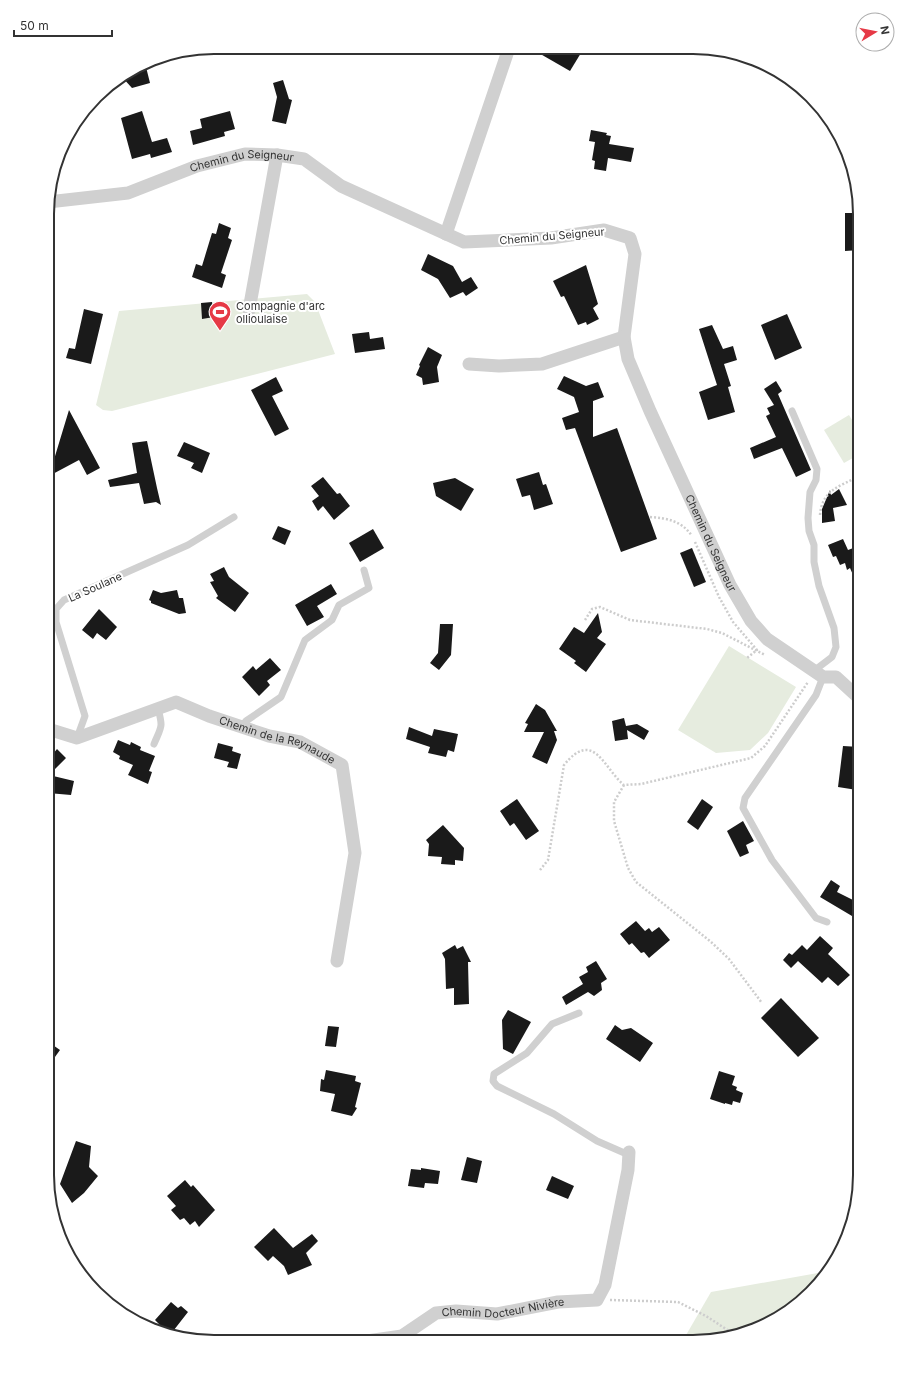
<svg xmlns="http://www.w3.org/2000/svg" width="907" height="1389" viewBox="0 0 907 1389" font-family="Inter,sans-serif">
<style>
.green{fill:#e6ecdf}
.building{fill:#1a1a1a}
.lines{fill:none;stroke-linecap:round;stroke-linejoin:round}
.path{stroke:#cdcdcd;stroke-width:2.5;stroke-dasharray:2 2;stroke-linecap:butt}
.service{stroke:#d0d0d0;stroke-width:7}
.minor{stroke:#d0d0d0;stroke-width:13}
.labels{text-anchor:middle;stroke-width:4;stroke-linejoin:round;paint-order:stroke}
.street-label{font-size:11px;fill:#333;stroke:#fff}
.poi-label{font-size:11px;fill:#333;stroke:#fff;text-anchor:start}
.rim{fill:none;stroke:#333;stroke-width:2}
</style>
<rect width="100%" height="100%" fill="#fff"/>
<g class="green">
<path d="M307,294L315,302L335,354L112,411L103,410L96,405L119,311Z"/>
<path d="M849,415L860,433V454L844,463L824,430Z"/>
<path d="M729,646L796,687L768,733L750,750L716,753L678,730Z"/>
<path d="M829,1271L803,1301L757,1329L693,1342H682L711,1292Z"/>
</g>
<g class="building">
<path d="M530,48H584L570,71Z"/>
<path d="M145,63L150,83L132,88L122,77Z"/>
<path d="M283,80L289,99L292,100L286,124L272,121L277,97L273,83Z"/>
<path d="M142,111L152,142L167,138L172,152L151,158L150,154L132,159L121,118Z"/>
<path d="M230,111L235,129L224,132L225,136L193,145L190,131L202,128L200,119Z"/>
<path d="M591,130L607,133L606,135L611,136L609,144L634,148L631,162L608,158L606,171L594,169L595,161L592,160L595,142L589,141Z"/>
<path d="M845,213H860V250L845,251Z"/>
<path d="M219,223L231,228L228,238L232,240L221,273L226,275L222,288L192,277L196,264L202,266L212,233L216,234Z"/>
<path d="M428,254L453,266L462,282L471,277L478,288L466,296L463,292L450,298L438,279L421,270Z"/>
<path d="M586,265L598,304L593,308L599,319L587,325L586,322L578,325L564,296L561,297L553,281Z"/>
<path d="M212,302L214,317L202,319L201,303Z"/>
<path d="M84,309L103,314L91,364L66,358L69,348L75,349Z"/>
<path d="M787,314L802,348L775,360L761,325Z"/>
<path d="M712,325L723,349L733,346L737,360L724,364L731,386L728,387L735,412L708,420L699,392L717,385L699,329Z"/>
<path d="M369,332L370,339L383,337L385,349L355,353L352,334Z"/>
<path d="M428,347L442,355L437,367L439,382L423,385L422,378L416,375L420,366L419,365Z"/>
<path d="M564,376L586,386L598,382L604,397L593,401V437L617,428L657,539L621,552L575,428L566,430L562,418L579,412L574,397L557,389Z"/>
<path d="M276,377L283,391L272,396L289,429L275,436L251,390Z"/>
<path d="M776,381L782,391L778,394L811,470L796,477L782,448L754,459L750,448L776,437L766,416L770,414L767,408L774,405L764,389Z"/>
<path d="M69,410L100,468L87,475L79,460L49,476Z"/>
<path d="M147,441L157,488L161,505L156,502L144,504L139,483L110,487L108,480L137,473L132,443Z"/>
<path d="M184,442L210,453L202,473L191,468L194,463L177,456Z"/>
<path d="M539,472L543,485L546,484L553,504L534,510L530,495L522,497L516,479Z"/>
<path d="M323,477L337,494L340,493L350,506L334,520L323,506L318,511L312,501L319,496L311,486Z"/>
<path d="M455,478L474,489L461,511L436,496L433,483Z"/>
<path d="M839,489L847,505L833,508L835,521L822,523V509L830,490L831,495Z"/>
<path d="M278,526L291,531L285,545L272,539Z"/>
<path d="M373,529L384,548L360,562L349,543Z"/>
<path d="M843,539L848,550L856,547L860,556V591L850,568L847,570L845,563L840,565L836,556L833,557L828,545Z"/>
<path d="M692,548L706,582L694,587L680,553Z"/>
<path d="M224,567L229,577L249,593L235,612L216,598L218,596L210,582L214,581L210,574Z"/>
<path d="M331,584L337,594L317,606L324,617L307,626L295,605Z"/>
<path d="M153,590L161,593L177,590L179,598H183L186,613L179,614L151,603V601L149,600Z"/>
<path d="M99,609L117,627L106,640L97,633L93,639L82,630Z"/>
<path d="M598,613L602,632L597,638L606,644L586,672L574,663L576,661L559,649L574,627L584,633Z"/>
<path d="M440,624H453L451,655L439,670L430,663L438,653Z"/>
<path d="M270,658L281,670L267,681L270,685L259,696L242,677L253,666L256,670Z"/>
<path d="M536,704L545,710L557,731H554L557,740L547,764L532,757L544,732H524L528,724L525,723Z"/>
<path d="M624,718L626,726L637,724L649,731L644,740L627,730L628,739L615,741L612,721Z"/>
<path d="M409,727L432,736L434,729L458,734L454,752L448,750L446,757L428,753L430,747L406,739Z"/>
<path d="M118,740L130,745L131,742L141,747L140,750L155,756L149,771L152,772L148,784L128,775L133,765L119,759L120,756L113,752Z"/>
<path d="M218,743L233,747L232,751L241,754L237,769L227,767L229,762L214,758Z"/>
<path d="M843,746L860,747V782H858L857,790L838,787Z"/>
<path d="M57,749L66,758L49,775L74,781L71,795L48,793L49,784L48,760Z"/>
<path d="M517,799L539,831L526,840L514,823L510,826L500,811Z"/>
<path d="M702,799L713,807L698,830L687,822Z"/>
<path d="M743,821L754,841L746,845L749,853L740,857L727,831Z"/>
<path d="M443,825L464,848L463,861L455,860V865L441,864L442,857L428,856L429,844L426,840Z"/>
<path d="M831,880L840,886L837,892L859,903L852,916L820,897Z"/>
<path d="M636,921L645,931L649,928L652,932L659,927L670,940L649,958L644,952L641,953L632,943L629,945L620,934Z"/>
<path d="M820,936L833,948L828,954L850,975L838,986L828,977L822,983L798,961L791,968L783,960L789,953L792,955L802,945L807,950Z"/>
<path d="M455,945L457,949L463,946L471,962H468L469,1004L454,1005V988L446,989L445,959L442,953Z"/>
<path d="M596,961L607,979L601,983L602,990L594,996L588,992L566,1005L562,997L583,984L579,977L588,972L586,967Z"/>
<path d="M781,998L819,1038L798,1057L761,1018Z"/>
<path d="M508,1010L531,1022L513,1054L503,1049L502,1020Z"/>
<path d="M615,1025L622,1030L631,1028L653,1043L640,1062L606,1039Z"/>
<path d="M328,1026L339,1027L336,1047L325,1046Z"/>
<path d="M47,1041L60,1050L47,1068Z"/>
<path d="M326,1070L356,1076L355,1081L361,1083L355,1107L357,1108L352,1116L331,1111L335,1094L320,1091L321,1079L324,1080Z"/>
<path d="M719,1071L735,1076L732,1085L737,1087L736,1090L743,1093L740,1103L733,1101L732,1105L725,1103V1104L710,1099Z"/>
<path d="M76,1141L91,1146L89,1167L98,1176L84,1193L72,1203L60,1184Z"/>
<path d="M467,1157L482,1161L477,1183L461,1180Z"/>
<path d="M421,1168L440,1171L438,1184L425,1183L424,1188L408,1186L411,1169L421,1170Z"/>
<path d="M552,1176L574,1186L568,1199L546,1190Z"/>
<path d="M185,1180L191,1187L193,1185L215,1210L199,1227L195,1221L190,1225L184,1218L180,1220L171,1210L176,1206L167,1196Z"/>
<path d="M274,1228L293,1248L312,1234L318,1241L306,1253L312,1265L288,1275L284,1266L273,1256L268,1261L254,1247Z"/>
<path d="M171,1302L178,1308L181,1306L188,1312L170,1335L155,1320Z"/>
</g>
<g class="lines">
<g class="path">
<path d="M820,515C822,490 840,486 860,476"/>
<path d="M650,517C667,518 682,521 692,536"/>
<path d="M695,542L719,597L733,622L757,650L747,658"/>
<path d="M585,620L592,609L600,607L630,620L707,629L722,633L765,655"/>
<path d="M624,785L614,802V821L628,868L636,882L710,941L729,959L762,1003"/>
<path d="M540,870L548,860L564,765C594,728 604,769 624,785L641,784L751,758L765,746L808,682"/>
<path d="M610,1300L678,1302L706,1316L729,1331L752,1330"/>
</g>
<g class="service">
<path d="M792,411L817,469L816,480L810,492L808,518L809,531L814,545V562L819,586L834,628L836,647L832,657L815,670"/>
<path d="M823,677L816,695L745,798L743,808L772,860L816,918L827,922"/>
<path d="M241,727L246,721L281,697L305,640L332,620L339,605L369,588L364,570"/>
<path d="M77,738L85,716L56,622V609L64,600L188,545L234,517"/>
<path d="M154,744C162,725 163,728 158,708"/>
<path d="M579,1013L552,1024L527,1053L494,1074L493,1081L497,1086L554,1114L597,1141L629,1155"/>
</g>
<g class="minor">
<path id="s1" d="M48,202L128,193L197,166L245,154L277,155L304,159L341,186L464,242L551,238L604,230L630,238L635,254L624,337L628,359L650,411L730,585L751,621L767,639L823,677H836L860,699"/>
<path d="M446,234L509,48"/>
<path d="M249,310L277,155"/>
<path d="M469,364L499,366L542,364L624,337"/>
<path id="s2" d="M48,729L77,738L176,702L209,716L269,736L300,742L342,765L355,853L337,961"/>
<path id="s3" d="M367,1341L402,1336L436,1313L456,1311L497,1314L558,1302L597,1300L605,1285L628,1170L629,1152"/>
</g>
</g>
<defs>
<g id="stadium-pin" transform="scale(1.15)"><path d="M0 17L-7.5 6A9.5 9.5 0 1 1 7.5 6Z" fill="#e63946" stroke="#fff"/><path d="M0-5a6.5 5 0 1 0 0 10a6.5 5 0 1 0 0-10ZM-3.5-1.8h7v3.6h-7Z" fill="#fff"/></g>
</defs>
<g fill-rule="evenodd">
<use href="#stadium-pin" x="220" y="312"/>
</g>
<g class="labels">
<g class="street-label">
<text dy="4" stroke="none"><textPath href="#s1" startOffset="200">Chemin du Seigneur</textPath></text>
<text transform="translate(552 236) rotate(-5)" y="4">Chemin du Seigneur</text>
<text dy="4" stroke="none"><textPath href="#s1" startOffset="937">Chemin du Seigneur</textPath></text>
<text transform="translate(95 587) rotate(-24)" y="4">La Soulane</text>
<text dy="4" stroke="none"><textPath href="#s2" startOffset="244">Chemin de la Reynaude</textPath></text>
<text dy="4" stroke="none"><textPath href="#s3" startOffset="144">Chemin Docteur Nivière</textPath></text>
</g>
<g class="poi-label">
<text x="236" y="310">Compagnie d'arc<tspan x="236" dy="13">ollioulaise</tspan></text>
</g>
</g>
<path d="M0 0H907V1389H0ZM214 54H693A160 160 0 0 1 853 214V1175A160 160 0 0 1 693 1335H214A160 160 0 0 1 54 1175V214A160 160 0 0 1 214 54Z" fill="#fff" fill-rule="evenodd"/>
<path class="rim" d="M214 54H693A160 160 0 0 1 853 214V1175A160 160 0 0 1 693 1335H214A160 160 0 0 1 54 1175V214A160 160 0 0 1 214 54Z"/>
<g transform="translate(875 32) rotate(80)"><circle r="19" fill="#ffffff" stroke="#adadad"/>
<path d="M0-3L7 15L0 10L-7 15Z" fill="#e63946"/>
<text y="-6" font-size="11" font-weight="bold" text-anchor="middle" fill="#333333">N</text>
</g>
<path d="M14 30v6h98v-6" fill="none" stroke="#333333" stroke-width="2"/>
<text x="20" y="30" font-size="12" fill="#333333" stroke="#ffffff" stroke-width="3" paint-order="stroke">50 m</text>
</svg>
